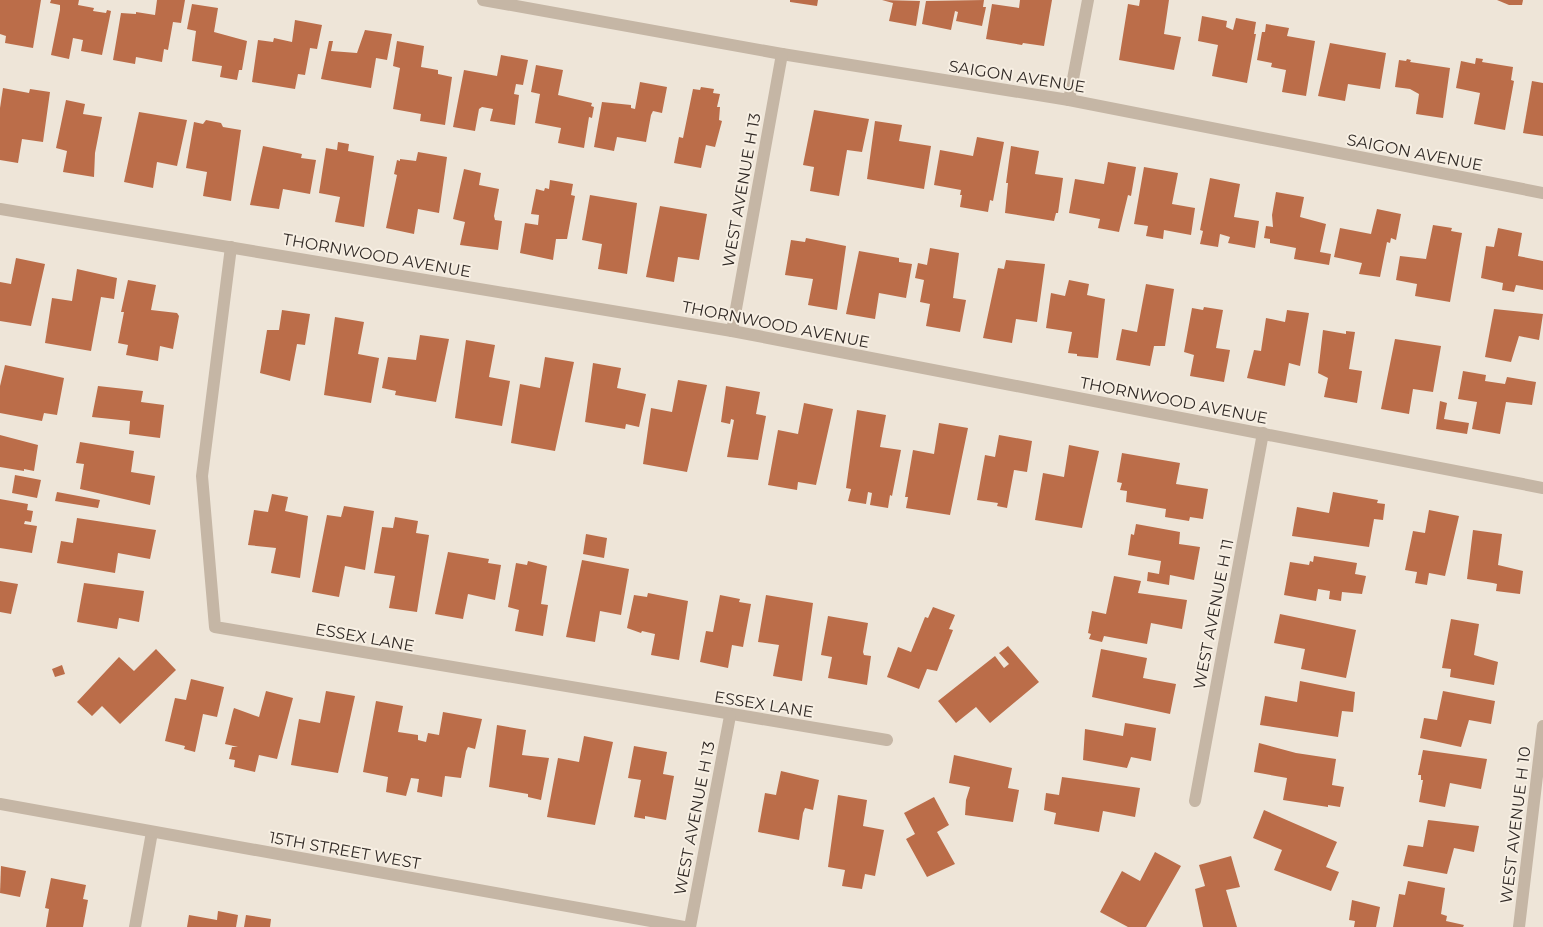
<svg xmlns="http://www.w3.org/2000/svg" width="1543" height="927" viewBox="0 0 1543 927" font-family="Montserrat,sans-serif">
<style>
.building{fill:#bb6d49}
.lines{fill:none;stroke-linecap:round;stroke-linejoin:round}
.minor{stroke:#c5b6a5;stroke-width:12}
.tertiary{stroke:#c5b6a5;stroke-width:12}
.labels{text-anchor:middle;stroke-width:4;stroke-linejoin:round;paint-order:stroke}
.street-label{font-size:16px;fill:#312a26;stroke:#f7efe3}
</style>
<rect width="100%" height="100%" fill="#eee5d8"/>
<g class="building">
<path d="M0,0H41L33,48L5,43L6,36L0,34Z"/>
<path d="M51,0H79L78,5L94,8L93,11L106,13L107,10L111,11L102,55L81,51L83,40L73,38L69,59L51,55L60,10V5L50,3Z"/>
<path d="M157,0H185L181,23L173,22L168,50L164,49L162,62L136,57L135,64L113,60L121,13L136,14V12L155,15Z"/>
<path d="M790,0H818L817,6L790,2Z"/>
<path d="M882,0L920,1L916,26L889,21L893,3Z"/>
<path d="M984,0L983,7H986L982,26L956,21L958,12L955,11L951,30L922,24L926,1Z"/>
<path d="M1020,0H1052L1044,46L1023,43L1022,45L986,39L992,4L1019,8Z"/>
<path d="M1140,0H1169L1164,34L1181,37L1174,70L1119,60L1128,4L1139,6Z"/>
<path d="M1497,0H1523L1522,5H1509Z"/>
<path d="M192,4L218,8L214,32L247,41L242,70H239L237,80L220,77L222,66L192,61L196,31L187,29Z"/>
<path d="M1202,16L1227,21L1226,27L1233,30L1236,18L1256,22L1254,34H1256L1247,83L1212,76L1218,45L1198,41Z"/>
<path d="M295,20L322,25L317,49L310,48L305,75L298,74L295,89L252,82L258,40L273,42L274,38L292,42Z"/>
<path d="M1266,24L1289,28L1287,36L1315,41L1306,96L1282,92L1286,70L1271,67L1272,63L1257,60L1262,32H1265Z"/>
<path d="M365,30L392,34L387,60L376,58L371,88L321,79L329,41H333L331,51L357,53Z"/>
<path d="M397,41L424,46L421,67L438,70V74L452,77L445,125L420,121L421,114L393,109L400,68L393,66Z"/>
<path d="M1330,43L1386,53L1380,89L1348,84L1345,101L1318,96Z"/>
<path d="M501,55L528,60L523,85L516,84L514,94L519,95L515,125L490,121L493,109L482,107L479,109L475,131L453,127L464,70L497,76Z"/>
<path d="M1476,58L1483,59L1482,62L1513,67L1511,80L1514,81L1505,130L1474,124L1480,93L1456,88L1461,61L1475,64Z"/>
<path d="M1407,59L1411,60L1410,62L1450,68L1443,118L1416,114L1419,94L1410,89L1395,87L1399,60L1406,61Z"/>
<path d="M536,65L563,70L558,95L592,103L591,106L594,107L592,118L589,117L584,148L558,143L561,128L535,123L540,94L531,92Z"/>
<path d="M1532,81L1543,83V136L1523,133Z"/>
<path d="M640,82L667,87L662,113L653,111L651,115L646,142L617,137L614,151L594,147L602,102L631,105V108L635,109Z"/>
<path d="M701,87L714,89L713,93L720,94L717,107H720L719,120L722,121L715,147L706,145L701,168L674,163L679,137L683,138L693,89L700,90Z"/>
<path d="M3,88L29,93L30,89L50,92L43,142L22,139L18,163L0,160V108Z"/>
<path d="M66,100L85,104L83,114L102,117L95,153L94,177L63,172L67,151L56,148Z"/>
<path d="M814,110L869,119L862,152L847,150L839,196L810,191L814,167L803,165Z"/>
<path d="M139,112L187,120L177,166L157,162L153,188L124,182Z"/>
<path d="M206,120L221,123L223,127L241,130L231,201L203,196L207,172L186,168L194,122L203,124Z"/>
<path d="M875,121L902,125L899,141L931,146L924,189L867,179Z"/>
<path d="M977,137L1004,142L993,201L990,200L988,212L960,207L962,195H960L961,190L934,185L940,150L973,156Z"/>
<path d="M338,142L349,144L348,151L374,156L364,227L335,222L340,197L319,193L326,148L337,150Z"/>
<path d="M263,146L302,154L301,158L316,160L310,194L283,189L279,209L250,205Z"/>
<path d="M1011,146L1039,151L1035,174L1063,178L1058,213H1056L1054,221L1005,213L1008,183H1006Z"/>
<path d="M418,152L447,157L439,213L418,209L414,234L386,228L397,175L394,174L397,160L400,161V159L416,161Z"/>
<path d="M1108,162L1136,167L1131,196L1128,195L1119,232L1098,228L1100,219L1069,213L1075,179L1104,184Z"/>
<path d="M1144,167L1178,173L1172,204L1195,208L1191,235L1164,230L1163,239L1146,236L1148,226L1134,224Z"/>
<path d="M464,169L481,173L479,185L499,189L494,216L495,220L502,221L498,250L460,245L465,222L453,219Z"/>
<path d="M1210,178L1240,184L1234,217L1259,221L1255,248L1228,243L1230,237L1220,234L1218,247L1200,244L1203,231L1200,230Z"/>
<path d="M550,180L573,184L571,195L575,196L567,239H556L553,260L520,253L525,223L538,225L539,215L531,214L536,189L544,191L545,188L549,189Z"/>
<path d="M1276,192L1304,197L1300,217L1326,224L1320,252L1331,254L1329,265L1294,259L1296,248L1270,243V239L1264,238L1266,226L1273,227L1272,215Z"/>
<path d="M590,195L637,203L627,274L598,269L602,244L582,240Z"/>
<path d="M660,206L707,214L699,260L678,257L674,282L646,277Z"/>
<path d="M1377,209L1401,214L1396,240L1391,238L1390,243L1387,242L1380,277L1359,274L1362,263L1334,257L1340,228L1371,234Z"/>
<path d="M1433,225L1452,228L1451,231L1462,233L1450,302L1415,296L1417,284L1396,280L1400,256L1426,259Z"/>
<path d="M1498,228L1522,233L1518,256L1543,261V290L1516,285L1514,292L1502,290L1503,283L1481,278L1486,246L1494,247Z"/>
<path d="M806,238L846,246L837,310L808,305L813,279L785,275L791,240L805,242Z"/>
<path d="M930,248L959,253L953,298L966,300L960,332L926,326L930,304L920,302L924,280L915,278L918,263L927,265Z"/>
<path d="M859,251L899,258V262L912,264L906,298L879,293L875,319L846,314Z"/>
<path d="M16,258L45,264L31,326L0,321V282L11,284Z"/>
<path d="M1006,260L1045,264L1037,322L1016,319L1012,343L983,338L998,268L1004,269Z"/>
<path d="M77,269L117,278L114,299L101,297L91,351L45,343L52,298L72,301Z"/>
<path d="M128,280L156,285L151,310L177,313L179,316L173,349L160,346L158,361L126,355L128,345L118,343L124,312H121Z"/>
<path d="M1069,280L1089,284L1087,295L1105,299L1098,358L1077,356V354L1068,353L1072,332L1046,328L1051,293L1065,296Z"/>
<path d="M1146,284L1174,289L1165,346H1154L1150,366L1116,360L1122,329L1137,332Z"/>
<path d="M1204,307L1223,310L1216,348L1230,350L1224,382L1190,376L1194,355L1184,352L1192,308L1203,310Z"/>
<path d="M1494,309L1543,314L1539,340L1519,336L1511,362L1485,357Z"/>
<path d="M282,310L310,314L305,345L297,344L290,381L260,373L267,330H279Z"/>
<path d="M1287,310L1309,313L1300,366L1289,363L1285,386L1247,378L1254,350L1261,351L1266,318L1285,322Z"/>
<path d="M335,317L364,322L358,354L379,358L371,403L324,395Z"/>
<path d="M1323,330L1346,334V331L1355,332L1349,369L1362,371L1357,403L1324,397L1328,378L1318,373Z"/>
<path d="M420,335L449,339L436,402L395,395L396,391L382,388L388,357L416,360Z"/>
<path d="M1395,339L1441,346L1433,392L1413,389L1409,414L1381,409Z"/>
<path d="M466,340L495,345L489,377L510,381L502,426L455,418Z"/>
<path d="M545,357L574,362L555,451L511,443L520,384L540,388Z"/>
<path d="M593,363L621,368L617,388L646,394L639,427L626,424L625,429L585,422Z"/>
<path d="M5,365L64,378L57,415L44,413L42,421L0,413V386Z"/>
<path d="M1463,371L1486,375L1485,381L1505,384L1507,377L1536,382L1532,405L1506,402L1500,434L1472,429L1477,402L1458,399Z"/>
<path d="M678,380L707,385L687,472L643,464L651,408L672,412Z"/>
<path d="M98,386L143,391L141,402L164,405L160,438L129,434L130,421L92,417Z"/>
<path d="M726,386L760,392L756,414L766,416L758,460L727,457L734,420L731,419L730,424L721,422Z"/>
<path d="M1440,401L1447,403L1444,419L1469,423L1467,434L1436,429Z"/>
<path d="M804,403L833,409L816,485L798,482L797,490L768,485L778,430L798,434Z"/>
<path d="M857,410L886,415L880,447L901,450L892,496L890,495L888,508L870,505L872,493L868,492L866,504L848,501L851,489L846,488Z"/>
<path d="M939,423L968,428L950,515L906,508L908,497H905L913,450L934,454Z"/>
<path d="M0,435L38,445L34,471L24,469V471L0,467Z"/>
<path d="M999,435L1032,441L1027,472L1014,470L1007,508L997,506L998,503L977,500L985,455L995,457Z"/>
<path d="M80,442L134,451L131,472L155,476L150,505L80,489L84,464L76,463Z"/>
<path d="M1069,445L1099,451L1082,528L1035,520L1043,473L1064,477Z"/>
<path d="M1122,453L1180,463L1176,484L1208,489L1203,519L1190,517L1189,521L1165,517L1166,509L1126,502L1127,491L1120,490L1122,483L1117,482Z"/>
<path d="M15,475L41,480L37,498L12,493Z"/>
<path d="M57,492L100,500L98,508L55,501Z"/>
<path d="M1333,492L1378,500L1377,503L1385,504L1383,520L1374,519L1369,547L1292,536L1297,507L1329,513Z"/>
<path d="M272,494L288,497L285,511L308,516L300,578L271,573L276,548L248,545L254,510L268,512Z"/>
<path d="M0,499L28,504L27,510L33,511L31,522L25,521L24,524L37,526L32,553L0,548Z"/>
<path d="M344,506L374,511L365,570L345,566L339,597L312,592L327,515L341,517Z"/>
<path d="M1429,510L1459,516L1445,576L1429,573L1427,585L1415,583L1417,572L1405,570L1413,531L1425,533Z"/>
<path d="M395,517L418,521L416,533L429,535L417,612L389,608L395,576L374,573L382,527L393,528Z"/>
<path d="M77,518L156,530L150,559L118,553L115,573L57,563L61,541L73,543Z"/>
<path d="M1136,524L1180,532L1179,544L1200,547L1194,580L1170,575L1169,585L1147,581L1148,572L1159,574L1161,561L1128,555L1131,534L1134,535Z"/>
<path d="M1473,530L1502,534L1498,565L1523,571L1520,594L1496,591L1497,584L1493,583L1467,579Z"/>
<path d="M586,534L607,538L604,558L583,554Z"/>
<path d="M448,552L489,559L488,563L501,565L495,600L468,594L463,619L435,614Z"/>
<path d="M1314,556L1357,563L1355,574L1366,576L1362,594L1342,592L1341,601L1329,599L1330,591L1318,589L1316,601L1284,595L1290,562L1309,565L1310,561L1313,562Z"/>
<path d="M582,560L629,569L621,615L600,611L595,642L566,637Z"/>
<path d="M528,561L547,566L541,604L548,605L543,636L515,631L519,610L508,607L516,563L527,565Z"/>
<path d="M1114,576L1141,581L1138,593L1187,600L1182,629L1151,623L1147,644L1104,636L1102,642L1089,639L1091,634L1088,633L1092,611L1106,614Z"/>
<path d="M0,581L18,584L11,614L0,612Z"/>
<path d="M84,583L144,591L139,622L119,618L117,629L77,622Z"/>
<path d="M648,593L688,601L679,660L651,655L655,634L642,631L641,633L627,628L634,595L647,597Z"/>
<path d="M720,595L740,599L739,602L751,604L743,647L732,645L728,668L700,662L706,631L713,632Z"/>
<path d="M766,595L813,603L802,681L773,676L779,645L758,642Z"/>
<path d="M933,607L955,615L949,629L953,630L937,671L927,669L919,689L887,677L898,647L911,652L925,617L928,618Z"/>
<path d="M1280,614L1356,630L1346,678L1301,669L1305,649L1274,643Z"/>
<path d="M828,616L868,623L863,652L864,655L871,656L867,685L828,678L832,657L821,655Z"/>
<path d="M1451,619L1479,624L1474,655L1498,662L1494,685L1450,677L1451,669L1442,668Z"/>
<path d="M1008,646L1039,682L990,723L976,707L956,723L938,701L995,656L1004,668L1009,664L999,653Z"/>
<path d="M156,649L176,670L120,724L102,706L92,716L77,702L119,657L134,671Z"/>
<path d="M1101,649L1147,658L1143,678L1176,684L1170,714L1092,697Z"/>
<path d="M62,665L65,674L55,677L52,669Z"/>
<path d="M191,679L224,687L217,717L203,714L195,752L184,749L185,746L165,741L175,698L186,700Z"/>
<path d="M1300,681L1355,692L1353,712L1342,711L1338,737L1260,725L1265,696L1297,702Z"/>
<path d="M266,691L293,698L277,759L259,755L255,772L234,767L235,760L229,759L232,747H238L225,744L233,711L234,708L259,717Z"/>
<path d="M326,691L355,696L338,773L291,765L299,719L320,723Z"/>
<path d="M1443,691L1495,701L1491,724L1469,720L1461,747L1420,738L1424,718L1437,720Z"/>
<path d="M376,701L403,706L398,732L418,735V740L426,742L428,733L439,735L443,712L482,719L475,749L468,747L466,751L461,778L445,776L442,797L417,792L419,779L411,778L406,796L386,792L388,777L363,772Z"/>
<path d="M1125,723L1156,728L1151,761L1131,757L1127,768L1083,760L1085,729L1123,736Z"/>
<path d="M497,725L526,730L522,755L549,758L541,800L528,797V794L489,787Z"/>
<path d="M584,736L613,742L595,825L547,817L558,758L579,762Z"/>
<path d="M1259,743L1296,753L1336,759L1332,785L1344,787L1340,807L1328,805V807L1283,800L1287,778L1254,772Z"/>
<path d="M634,746L667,752L663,774L674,776L666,820L645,816V819L634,817L641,780L628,778Z"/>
<path d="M1423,750L1487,759L1481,789L1450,783L1445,807L1419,802L1423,780H1421V775H1418Z"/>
<path d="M954,755L1012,768L1008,788L1019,790L1013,822L965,815L966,800L970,787L949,783Z"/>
<path d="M781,771L819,780L813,810L805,808L803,813L799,840L758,832L765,793L776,795Z"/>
<path d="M1062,777L1140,788L1135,817L1103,811L1099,832L1054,824L1056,813L1044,810L1046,793L1059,795Z"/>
<path d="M838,795L867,800L863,826L884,830L875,876L865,874L862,889L842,886L845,870L828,867Z"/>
<path d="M934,797L949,825L937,832L955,864L927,877L906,839L915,834L904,813Z"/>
<path d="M1264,810L1337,842L1326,867L1339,872L1331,891L1274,870L1282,850L1253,838Z"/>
<path d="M1428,820L1479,826L1474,852L1454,848L1447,874L1403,866L1408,845L1423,847Z"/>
<path d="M1155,852L1181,866L1146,927H1128L1100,912L1122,871L1140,881Z"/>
<path d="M1231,856L1240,887L1226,890L1237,927H1203L1195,889L1205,886L1199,865Z"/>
<path d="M1,866L26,871L20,897L0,893Z"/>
<path d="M51,878L86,885L83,899L88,900L83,927H46L49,909L45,908Z"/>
<path d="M1408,881L1445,888L1441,914L1447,916L1446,921L1464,925L1463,927H1393L1399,894L1405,895Z"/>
<path d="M1352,900L1380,907L1376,927H1354L1355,921L1349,920Z"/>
<path d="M218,911L238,915L236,927H187L189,915L217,920Z"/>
<path d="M246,915L271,919L270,927H244Z"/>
</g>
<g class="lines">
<g class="minor">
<path d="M483,0L782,54L1069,100L1543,193"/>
<path d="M1069,100L1088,0"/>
<path d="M0,209L732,331L1543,488"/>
<path d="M231,247L202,476L215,627L887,740"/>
<path d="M732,331L782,54"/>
<path d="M1195,801L1263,433"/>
<path d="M135,927L152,832"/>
<path d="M690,927L730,716"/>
<path d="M1519,927L1543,726"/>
</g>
<path class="tertiary" d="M0,804L684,927"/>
</g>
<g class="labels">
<g class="street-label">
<text transform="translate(1017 76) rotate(9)" y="6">SAIGON AVENUE</text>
<text transform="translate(1415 152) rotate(11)" y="6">SAIGON AVENUE</text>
<text transform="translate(741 190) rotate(-80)" y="6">WEST AVENUE H 13</text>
<text transform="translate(377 255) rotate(10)" y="6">THORNWOOD AVENUE</text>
<text transform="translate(776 324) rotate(11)" y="6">THORNWOOD AVENUE</text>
<text transform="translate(1174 400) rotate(11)" y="6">THORNWOOD AVENUE</text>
<text transform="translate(1213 614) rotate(-79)" y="6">WEST AVENUE H 11</text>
<text transform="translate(365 637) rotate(10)" y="6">ESSEX LANE</text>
<text transform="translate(764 704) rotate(9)" y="6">ESSEX LANE</text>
<text transform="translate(694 818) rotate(-79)" y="6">WEST AVENUE H 13</text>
<text transform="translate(1515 825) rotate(-83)" y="6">WEST AVENUE H 10</text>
<text transform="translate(345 850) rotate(10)" y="6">15TH STREET WEST</text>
</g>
</g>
</svg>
